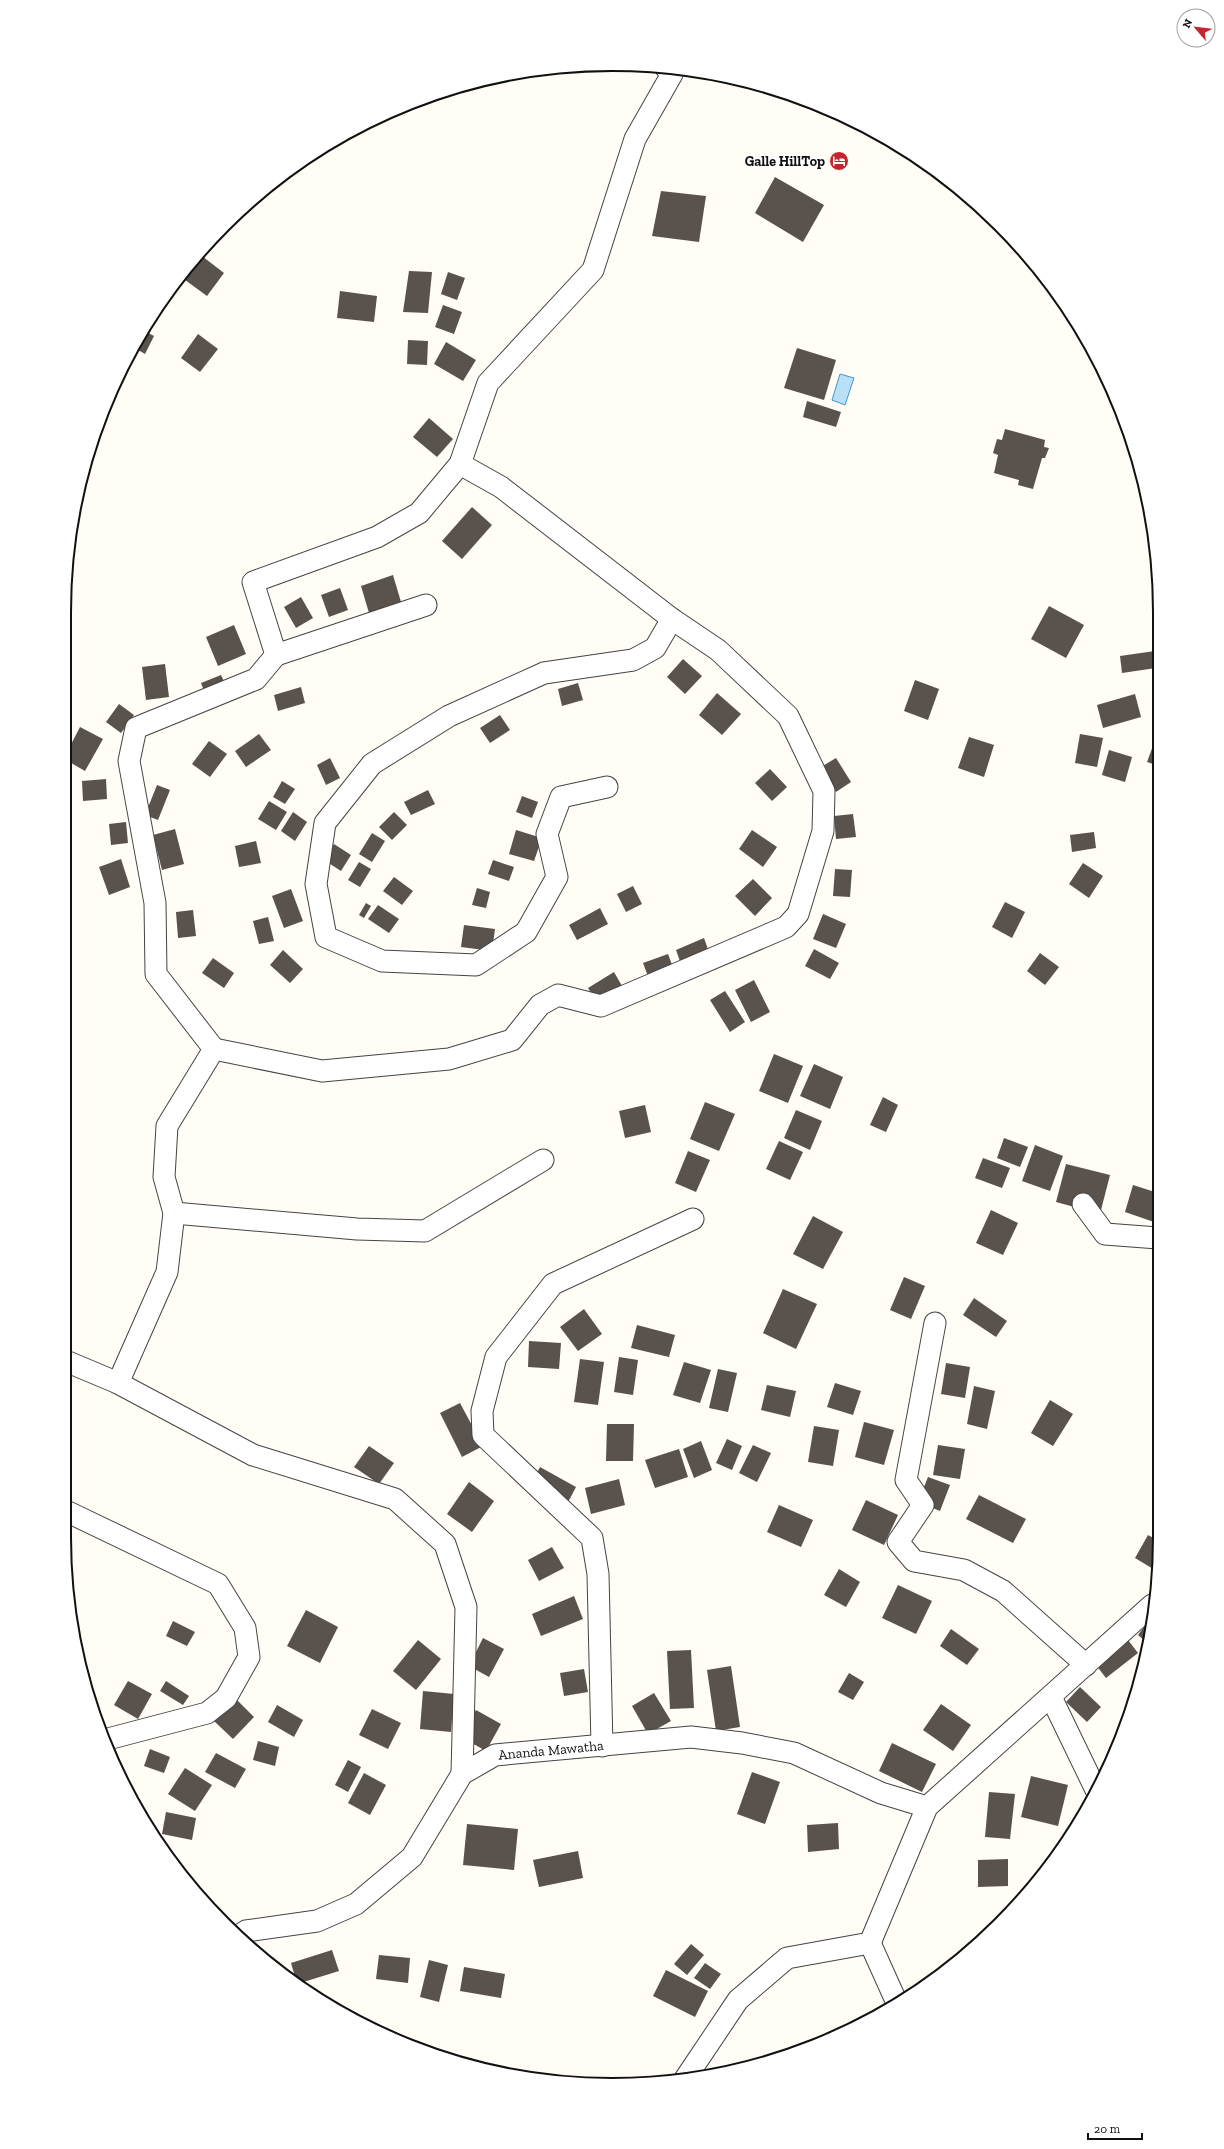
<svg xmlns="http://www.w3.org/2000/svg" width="1224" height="2149" viewBox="0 0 1224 2149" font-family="'Zilla Slab',serif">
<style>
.water{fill:#b9e0f7;stroke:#3f96cf}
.building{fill:#5a524d}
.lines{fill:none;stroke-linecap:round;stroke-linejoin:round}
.minor-casing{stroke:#444;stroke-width:23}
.minor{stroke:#fff;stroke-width:21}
.labels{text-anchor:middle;stroke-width:4;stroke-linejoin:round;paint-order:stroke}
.poi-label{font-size:14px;font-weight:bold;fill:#111;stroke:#fff;text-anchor:end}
.street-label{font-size:14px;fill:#111;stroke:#fff}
.rim{fill:none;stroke:#111;stroke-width:2}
</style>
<rect width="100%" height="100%" fill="#fffdf5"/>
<path class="water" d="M840,374L854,378L845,405L832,400Z"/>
<g class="building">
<path d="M775,177L824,205L803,242L755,213Z"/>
<path d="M661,191L706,196L699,242L652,236Z"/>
<path d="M198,253L224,273L207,296L181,277Z"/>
<path d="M409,271L432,272L428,313L403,312Z"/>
<path d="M448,272L465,278L457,300L441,294Z"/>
<path d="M340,291L377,296L374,322L337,318Z"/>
<path d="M443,305L462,312L454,334L435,327Z"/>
<path d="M143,330L154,336L145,354L133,347Z"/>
<path d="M198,334L218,349L200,372L181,358Z"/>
<path d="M408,340L428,341L427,365L407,364Z"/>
<path d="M446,342L476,360L463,381L434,364Z"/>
<path d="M797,348L836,360L824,400L784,388Z"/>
<path d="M807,401L841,412L836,427L803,417Z"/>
<path d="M429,418L453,439L437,457L413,437Z"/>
<path d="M1005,429L1045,440L1044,447L1049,448L1045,458H1042L1033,489L1018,485L1019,480L994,473L998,455L993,453L997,439L1002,440Z"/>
<path d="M472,507L492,525L462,559L442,541Z"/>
<path d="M393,575L401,602L369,613L361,586Z"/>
<path d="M340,588L348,610L329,617L321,595Z"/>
<path d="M301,597L313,618L296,628L284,607Z"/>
<path d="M1049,606L1084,625L1066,658L1031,639Z"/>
<path d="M234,625L246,654L218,666L206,637Z"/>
<path d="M1155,651L1156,668L1122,673L1120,656Z"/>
<path d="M683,659L702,676L685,694L667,677Z"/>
<path d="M165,664L169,697L146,700L142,667Z"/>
<path d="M221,675L229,692L208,701L201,683Z"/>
<path d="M915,680L939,689L928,720L904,711Z"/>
<path d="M578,683L583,700L562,706L558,689Z"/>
<path d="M301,687L305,703L278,711L274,695Z"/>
<path d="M717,693L741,714L722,735L699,715Z"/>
<path d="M1135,694L1141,717L1103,728L1097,705Z"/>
<path d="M119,704L134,715L121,733L106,722Z"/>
<path d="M500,715L510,730L490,743L480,728Z"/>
<path d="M80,727L103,739L85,771L66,760V754Z"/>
<path d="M259,734L271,750L246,767L235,751Z"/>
<path d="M1080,734L1103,738L1097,767L1075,763Z"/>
<path d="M969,737L994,745L984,777L958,768Z"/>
<path d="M209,741L227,754L210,777L192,764Z"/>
<path d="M1154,743H1156V765L1147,762Z"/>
<path d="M1109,750L1132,757L1125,782L1102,775Z"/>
<path d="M330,758L340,778L326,785L317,765Z"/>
<path d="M836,758L851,782L836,792L821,767Z"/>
<path d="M770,769L787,787L772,801L755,783Z"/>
<path d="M106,779L107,799L83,801L82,781Z"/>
<path d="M282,781L295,789L285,804L273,797Z"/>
<path d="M157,785L170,790L158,820L145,815Z"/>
<path d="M428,790L435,804L411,815L404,802Z"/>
<path d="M522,796L538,802L532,818L516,812Z"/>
<path d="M269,801L287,812L276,830L258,819Z"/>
<path d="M293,812L307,822L295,841L281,831Z"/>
<path d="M394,812L407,825L392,840L379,827Z"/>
<path d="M853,814L856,837L836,839L834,816Z"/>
<path d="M126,822L128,843L111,845L109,824Z"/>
<path d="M175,829L184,864L162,870L153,835Z"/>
<path d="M516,830L542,838L534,861L509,854Z"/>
<path d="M752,830L777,847L763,867L739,849Z"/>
<path d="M1094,832L1096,848L1072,852L1070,835Z"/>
<path d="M372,833L385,841L372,862L359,854Z"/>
<path d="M256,841L261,863L239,867L235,846Z"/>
<path d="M334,844L351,855L341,871L324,860Z"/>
<path d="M121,859L130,887L109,895L99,867Z"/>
<path d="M493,860L514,867L509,881L488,874Z"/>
<path d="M359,862L371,869L360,887L348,880Z"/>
<path d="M1083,863L1103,876L1089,898L1069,884Z"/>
<path d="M835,869L852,870L850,897L833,896Z"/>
<path d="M394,877L413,891L402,905L383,891Z"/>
<path d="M753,879L772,898L755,916L735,896Z"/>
<path d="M633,886L642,904L626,912L617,894Z"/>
<path d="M477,888L490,892L486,908L472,905Z"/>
<path d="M291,889L303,921L284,928L272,896Z"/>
<path d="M1005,902L1025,912L1012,938L992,927Z"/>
<path d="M366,903L371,906L364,918L359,915Z"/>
<path d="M378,905L399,919L389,933L368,919Z"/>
<path d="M600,908L608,924L577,940L569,925Z"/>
<path d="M193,910L196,936L178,938L176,912Z"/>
<path d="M823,914L846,924L836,948L813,939Z"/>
<path d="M268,917L274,941L259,944L253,921Z"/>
<path d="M464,925L495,929L492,951L461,947Z"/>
<path d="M704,938L710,955L682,967L676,950Z"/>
<path d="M814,949L839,963L830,979L805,966Z"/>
<path d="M283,950L303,969L290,983L270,965Z"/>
<path d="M1040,953L1059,967L1045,985L1027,971Z"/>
<path d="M668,954L674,970L649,979L643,963Z"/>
<path d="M213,958L234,973L224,988L202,973Z"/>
<path d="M614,972L622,986L596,1001L588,988Z"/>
<path d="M754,980L770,1012L751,1022L735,990Z"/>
<path d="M725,991L745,1022L730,1032L710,1000Z"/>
<path d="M774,1054L803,1066L788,1103L759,1091Z"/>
<path d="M814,1064L843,1077L830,1109L800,1096Z"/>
<path d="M883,1097L898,1105L886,1132L870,1125Z"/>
<path d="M705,1102L735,1114L719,1151L690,1139Z"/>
<path d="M645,1105L651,1132L625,1138L619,1111Z"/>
<path d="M796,1110L822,1121L810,1150L784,1138Z"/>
<path d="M1004,1138L1028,1147L1020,1167L997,1158Z"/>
<path d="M779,1141L803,1152L790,1180L766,1169Z"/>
<path d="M1035,1145L1063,1156L1050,1191L1022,1181Z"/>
<path d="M688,1151L710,1160L696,1192L675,1183Z"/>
<path d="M983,1158L1010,1168L1002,1188L975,1178Z"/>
<path d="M1066,1164L1110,1175L1100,1214L1056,1202Z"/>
<path d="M1133,1185L1158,1193V1210L1154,1222L1125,1212Z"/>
<path d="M991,1210L1018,1223L1003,1255L976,1243Z"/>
<path d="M813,1216L843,1232L823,1269L793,1254Z"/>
<path d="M904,1277L925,1286L911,1319L890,1310Z"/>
<path d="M783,1289L817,1304L796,1349L763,1333Z"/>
<path d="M974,1298L1007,1321L996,1337L963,1315Z"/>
<path d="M584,1309L602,1334L578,1351L560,1327Z"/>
<path d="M637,1325L675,1335L669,1357L631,1348Z"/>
<path d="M529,1341L561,1343L559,1369L528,1367Z"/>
<path d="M619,1357L638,1360L633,1395L614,1392Z"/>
<path d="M580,1359L604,1362L598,1405L574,1402Z"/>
<path d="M684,1362L711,1370L700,1403L673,1395Z"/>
<path d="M946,1363L970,1367L965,1398L941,1394Z"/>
<path d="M718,1369L737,1373L728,1412L709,1408Z"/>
<path d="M835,1383L861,1391L853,1415L827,1407Z"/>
<path d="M767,1385L796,1391L790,1417L761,1410Z"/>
<path d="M974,1386L995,1391L987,1429L967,1424Z"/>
<path d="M1050,1400L1073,1414L1053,1446L1031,1433Z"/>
<path d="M460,1403L483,1446L462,1457L440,1413Z"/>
<path d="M864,1422L894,1430L884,1465L855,1457Z"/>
<path d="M607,1424H634L633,1461H606Z"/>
<path d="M814,1426L839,1430L833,1466L808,1462Z"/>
<path d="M727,1439L742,1446L732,1470L716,1463Z"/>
<path d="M701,1441L712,1470L694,1478L683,1449Z"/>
<path d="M753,1445L771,1453L757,1482L739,1473Z"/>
<path d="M938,1445L965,1449L960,1479L933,1475Z"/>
<path d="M369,1446L394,1463L379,1484L354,1467Z"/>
<path d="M679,1449L688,1477L655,1488L645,1460Z"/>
<path d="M540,1467L576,1487L565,1508L529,1488Z"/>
<path d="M928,1477L950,1485L940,1511L918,1502Z"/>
<path d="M619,1479L625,1505L591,1514L585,1488Z"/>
<path d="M469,1482L494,1501L472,1532L447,1514Z"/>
<path d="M979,1495L1026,1519L1013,1543L966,1519Z"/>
<path d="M866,1500L898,1515L884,1545L852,1530Z"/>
<path d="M779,1505L813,1520L801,1547L767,1532Z"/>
<path d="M1148,1535L1159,1541V1565L1155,1570L1135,1558Z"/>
<path d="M552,1547L564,1568L539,1581L528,1560Z"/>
<path d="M839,1569L860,1582L846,1607L824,1595Z"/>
<path d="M898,1585L932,1601L916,1634L882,1618Z"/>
<path d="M574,1596L583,1619L541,1636L532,1614Z"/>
<path d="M306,1610L338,1627L320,1663L287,1646Z"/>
<path d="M1150,1619L1145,1641L1138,1635Z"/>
<path d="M173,1621L195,1632L187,1646L166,1636Z"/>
<path d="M951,1629L979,1649L967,1665L940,1646Z"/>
<path d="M483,1638L504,1649L489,1677L469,1666Z"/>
<path d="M418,1640L441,1659L416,1690L393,1671Z"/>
<path d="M1128,1640L1138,1653L1106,1678L1096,1665Z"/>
<path d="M691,1650L694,1708L670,1709L667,1651Z"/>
<path d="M731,1666L740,1727L716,1731L707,1670Z"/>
<path d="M584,1669L588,1692L564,1696L560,1673Z"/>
<path d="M849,1673L864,1682L853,1700L838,1692Z"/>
<path d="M84,1674L91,1678L87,1686L86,1685Z"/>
<path d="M128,1681L152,1694L138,1719L114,1705Z"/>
<path d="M166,1681L189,1696L183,1705L160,1691Z"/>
<path d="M1080,1687L1101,1707L1087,1722L1066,1702Z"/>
<path d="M423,1691L454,1694L451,1732L420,1729Z"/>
<path d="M654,1693L671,1721L648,1734L632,1706Z"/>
<path d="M236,1699L254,1717L233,1739L214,1721Z"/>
<path d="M941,1704L971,1725L953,1751L923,1730Z"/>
<path d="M277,1705L303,1720L294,1737L268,1722Z"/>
<path d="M372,1709L401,1723L388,1749L359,1735Z"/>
<path d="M476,1710L501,1724L486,1751L461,1737Z"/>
<path d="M258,1741L279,1747L275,1766L253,1760Z"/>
<path d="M892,1743L936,1764L922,1792L879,1771Z"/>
<path d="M150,1749L170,1757L164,1773L144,1766Z"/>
<path d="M216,1753L246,1769L235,1788L205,1772Z"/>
<path d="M348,1760L361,1767L348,1792L335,1785Z"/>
<path d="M185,1768L212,1785L195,1811L168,1794Z"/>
<path d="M752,1772L780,1782L765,1824L737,1814Z"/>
<path d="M364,1773L386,1785L370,1815L348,1803Z"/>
<path d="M1031,1776L1068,1785L1058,1826L1021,1817Z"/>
<path d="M989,1792L1015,1794L1010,1839L985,1837Z"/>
<path d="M166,1812L196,1818L192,1840L162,1834Z"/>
<path d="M838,1823L839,1849L808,1852L807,1825Z"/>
<path d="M467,1824L518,1829L514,1870L463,1865Z"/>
<path d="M578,1851L583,1878L539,1887L533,1860Z"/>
<path d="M1008,1859V1886L978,1887V1860Z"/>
<path d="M691,1944L704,1955L687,1975L674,1964Z"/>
<path d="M332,1950L339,1971L297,1984L291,1963Z"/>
<path d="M379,1955L410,1958L408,1983L376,1979Z"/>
<path d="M429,1960L448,1965L439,2002L420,1997Z"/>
<path d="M705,1963L721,1974L710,1989L694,1978Z"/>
<path d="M464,1967L505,1974L501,1998L460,1991Z"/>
<path d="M666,1970L708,1991L695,2017L653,1996Z"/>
</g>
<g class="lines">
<g class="minor-casing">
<g id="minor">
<path d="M276,655L426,605"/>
<path d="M607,787L561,797L547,834L557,877L526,932L476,965L382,961L326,937L316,884L325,823L372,764L449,716L544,673L633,660L655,648L672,619"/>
<path d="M214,1049L156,974L155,903L129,761L136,728L256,679L276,655L253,582L377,537L419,513L460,464L488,383L593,270L635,139L672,74L666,68"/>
<path d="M1083,1204L1105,1234L1158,1238"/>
<path d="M174,1213L357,1229L425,1231L543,1160"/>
<path d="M935,1323L906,1480L923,1505L898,1542L914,1561L964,1570L1003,1591L1086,1665"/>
<path d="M68,1362L118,1383L253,1455L395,1499L445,1544L466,1607L462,1774"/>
<path d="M118,1383L167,1272L174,1213L164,1177L167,1126L214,1049L322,1071L449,1059L512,1040L540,1005L558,995L601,1006L786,927L798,914L823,831L824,791L788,716L718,650L672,619L501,487L460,464"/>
<path d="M68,1512L218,1584L245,1628L249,1657L226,1698L207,1713L104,1740"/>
<path d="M1051,1697L1096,1790"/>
<path d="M602,1746L598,1574L592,1538L483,1435L482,1411L496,1357L553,1284L693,1219"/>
<path id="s1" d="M238,1936L246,1931L317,1921L356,1904L412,1857L462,1774L495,1755L691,1737L742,1743L794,1753L881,1793L927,1807"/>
<path d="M870,1943L897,2003"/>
<path d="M685,2079L738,2000L787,1958L870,1943L927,1807L1152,1605"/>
</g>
</g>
<use href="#minor" class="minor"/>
</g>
<defs>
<g id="hotel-disc" transform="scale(1)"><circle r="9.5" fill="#c4262e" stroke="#fff"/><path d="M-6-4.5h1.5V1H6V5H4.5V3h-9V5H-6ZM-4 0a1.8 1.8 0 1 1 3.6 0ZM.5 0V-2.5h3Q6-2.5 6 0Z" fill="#fff"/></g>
</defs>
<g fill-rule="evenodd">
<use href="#hotel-disc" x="839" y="161"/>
</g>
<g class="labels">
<g class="poi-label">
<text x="825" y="166">Galle HillTop</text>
</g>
<g class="street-label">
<text dy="5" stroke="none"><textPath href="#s1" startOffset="388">Ananda Mawatha</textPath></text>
</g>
</g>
<path d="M0 0H1224V2149H0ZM612 71H612A541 541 0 0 1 1153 612V1537A541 541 0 0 1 612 2078H612A541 541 0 0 1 71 1537V612A541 541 0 0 1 612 71Z" fill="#fff" fill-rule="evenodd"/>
<path class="rim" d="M612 71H612A541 541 0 0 1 1153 612V1537A541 541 0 0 1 612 2078H612A541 541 0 0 1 71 1537V612A541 541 0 0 1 612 71Z"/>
<g transform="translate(1196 28) rotate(298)"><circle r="19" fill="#ffffff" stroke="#a0a0a0"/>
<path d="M0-3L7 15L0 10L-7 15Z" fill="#c4262e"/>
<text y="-6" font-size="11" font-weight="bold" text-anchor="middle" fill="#111111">N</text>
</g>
<path d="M1088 2133v6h54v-6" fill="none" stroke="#111111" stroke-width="2"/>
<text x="1094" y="2133" font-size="12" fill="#111111" stroke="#ffffff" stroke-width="3" paint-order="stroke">20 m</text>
</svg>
